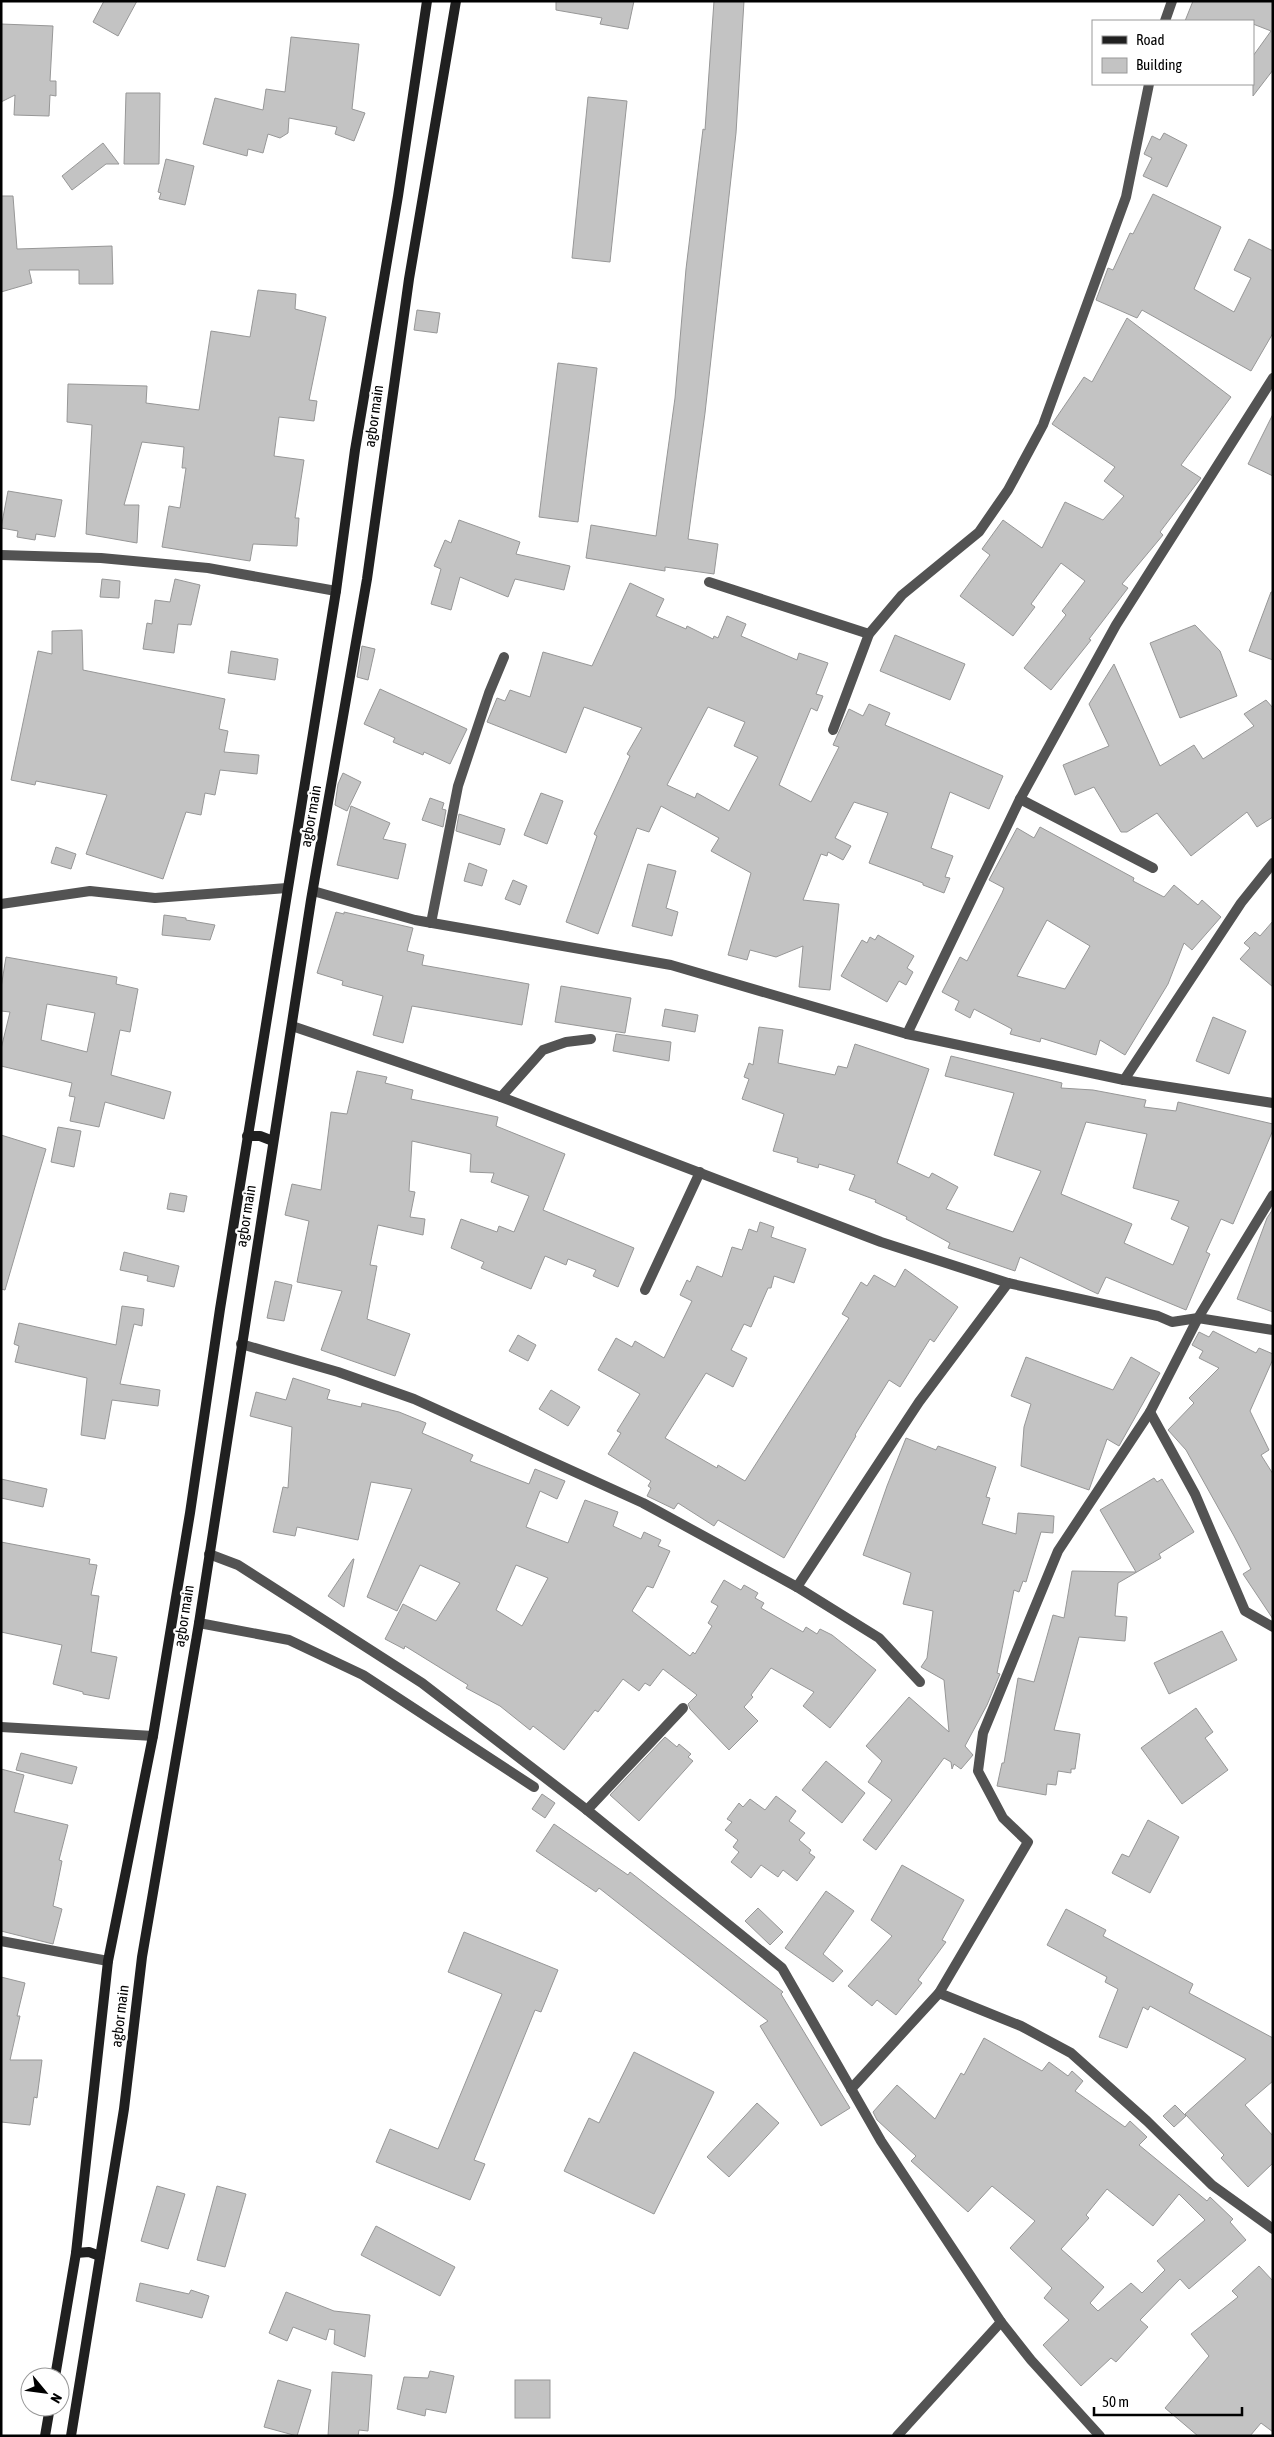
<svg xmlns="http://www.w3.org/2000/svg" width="1274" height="2437" viewBox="0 0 1274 2437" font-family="'Asap Condensed',sans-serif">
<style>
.building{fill:#c3c3c3;stroke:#979797;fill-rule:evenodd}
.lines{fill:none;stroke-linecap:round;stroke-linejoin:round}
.lane{stroke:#535353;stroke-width:10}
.street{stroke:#535353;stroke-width:10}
.secondary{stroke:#202020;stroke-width:10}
.labels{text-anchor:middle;stroke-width:4.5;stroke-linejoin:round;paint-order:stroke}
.street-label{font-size:15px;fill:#000;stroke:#fff}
</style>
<rect width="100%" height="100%" fill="#fff"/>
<g class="building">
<path d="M104,1H137L118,36L93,22Z"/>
<path d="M556,1H634L628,29L600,24L602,18L556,10Z"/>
<path d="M714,1H744L736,133L705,413L688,539L718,544L714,574L665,567V571L586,558L591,525L656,536L675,398L686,269L703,129L705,130Z"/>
<path d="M1193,1H1273V70L1253,96V56L1271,31L1253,24V21H1185Z"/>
<path d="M1,24L53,26L50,81H56V96L50,95L49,116L14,115L15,95L1,102Z"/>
<path d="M291,37L359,44L352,109L365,113L354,141L335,134L337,127L289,118L288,133L280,138L268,134L263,153L248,149L247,156L203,144L215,98L263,110L266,89L285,92Z"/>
<path d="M126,93H160L159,164H124Z"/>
<path d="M588,97L627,101L610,262L572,258Z"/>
<path d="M1164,133L1187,145L1167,187L1143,176L1152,158L1144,154L1152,136L1160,140Z"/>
<path d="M103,143L119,164H106L72,190L62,176Z"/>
<path d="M166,159L194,166L185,205L159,199L161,193L158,192Z"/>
<path d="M1153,194L1221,227L1194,289L1234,312L1251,278L1234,270L1249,239L1273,251V333L1251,371L1142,310L1137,318L1096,300L1108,268L1113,270L1130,233L1133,234Z"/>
<path d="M1,196H13L17,249L112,246L113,284H79V270H29L32,283L1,292Z"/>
<path d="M258,290L296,294L295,309L326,317L309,400L317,401L314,421L279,417L274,456L304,460L295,518H299L297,546L253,544L250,561L162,547L169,506L180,508L186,468H182L184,447L142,442L124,505H139L137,543L86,534L92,425L67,422L68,384L147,386L146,403L199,410L211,331L250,337Z"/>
<path d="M417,310L440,313L437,333L414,330Z"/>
<path d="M1127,318L1231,397L1181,465L1201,478L1160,532L1163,535L1122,584L1128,588L1089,639L1091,640L1051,690L1024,668L1066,615L1062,611L1085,581L1061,563L1031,604L1035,607L1013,636L960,596L990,555L982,549L1003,520L1042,548L1065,502L1103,520L1124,496L1104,481L1115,467L1052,424L1084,377L1092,382Z"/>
<path d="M558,363L597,368L578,522L539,517Z"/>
<path d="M1273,414V476L1248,464Z"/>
<path d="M8,491L62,500L55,537L36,534L35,540L17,537L18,531L1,528Z"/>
<path d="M459,520L520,542L516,554L570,566L564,590L515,579L508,597L460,577L451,610L431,604L441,569L434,566L445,540L451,543Z"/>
<path d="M102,579L120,581L119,598L100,597Z"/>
<path d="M175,579L200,585L191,625L178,624L174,653L143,649L147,623L152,624L155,600L170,602Z"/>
<path d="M630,583L664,599L656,616L686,629L687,626L713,639L714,636L718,638L727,616L746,624L741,636L797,660L799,653L828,663L816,694L823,696L817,711L811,708L779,785L811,802L839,747L833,745L849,709L863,716L869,704L890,713L885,725L1003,776L989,809L950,792L931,848L953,856L945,877L950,878L944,893L923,885V883L869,863L888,813L854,802L835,838L851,846L843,860L828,852L827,856L821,854L803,900L839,904L830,990L799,987L803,946L776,957L750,950L747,960L728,955L751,873L711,851L719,838L661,806L649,832L637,828L598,934L566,922L597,836L594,834L630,756L627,754L642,728L584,707L566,753L487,722L497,698L505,701L510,690L530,697L543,652L592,666ZM708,707L745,722L734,746L758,757L729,811L697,793L695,798L667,785Z"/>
<path d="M1271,592H1273V660L1249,651Z"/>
<path d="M1195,625L1220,651L1237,696L1180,718L1150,643Z"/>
<path d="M82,630L83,670L225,699L219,729L228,731L224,752L259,755L257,774L220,770L215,795L205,793L201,815L186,812L163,879L86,854L107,795L36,781L35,785L11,780L38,651L52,654V631Z"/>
<path d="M895,635L965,664L950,700L880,671Z"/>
<path d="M362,646L375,649L368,680L357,677Z"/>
<path d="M231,651L278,659L275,680L228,673Z"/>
<path d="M1114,664L1160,766L1194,745L1203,759L1254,726L1244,714L1266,700L1273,708V817L1257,827L1247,812L1191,856L1157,813L1127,832H1121L1094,787L1075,795L1063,765L1109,746L1089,704Z"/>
<path d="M380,689L467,729L450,764L424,752L423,755L393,742L395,738L364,724Z"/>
<path d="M343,773L361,782L347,811L335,805L338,784Z"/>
<path d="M541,793L563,801L547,844L524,835Z"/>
<path d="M430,798L444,803L442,809L446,810L443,827L422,820Z"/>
<path d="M351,806L390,823L383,839L406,844L398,879L337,865Z"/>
<path d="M459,814L505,829L500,845L456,831Z"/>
<path d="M1040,827L1134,878L1133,881L1164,897L1174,885L1198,905L1202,900L1221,917L1192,950L1184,943L1168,984L1125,1055L1100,1040L1096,1055L1041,1038L1040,1042L1010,1034L1012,1029L974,1009L970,1018L955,1010L959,1001L942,992L960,957L967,961L1002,893L1004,888L989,880L1017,828L1034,838ZM1047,920L1090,946L1065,989L1017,976Z"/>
<path d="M56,847L76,854L71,869L51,863Z"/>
<path d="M469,863L487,870L482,886L464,881Z"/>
<path d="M648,864L676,871L666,908L678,912L672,936L632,926Z"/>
<path d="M513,880L527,886L520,905L505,899Z"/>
<path d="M336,912L344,914V912L413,928L407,951L424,955L422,965L529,984L522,1025L412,1006L403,1043L373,1035L383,996L342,985L343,981L317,973Z"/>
<path d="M164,915L186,918V920L215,925L210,940L162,935Z"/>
<path d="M1273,921V987L1240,959L1250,948L1244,943L1255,932L1260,936Z"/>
<path d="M878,935L914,956L907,968L913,972L906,985L899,981L887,1002L841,976L862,940L867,943L870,937L875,940Z"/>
<path d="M6,957L117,977L116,984L138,989L130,1032L120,1030L111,1075L171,1092L164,1119L105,1102L99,1127L70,1121L75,1097L69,1096L72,1083L1,1066V1049L10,1012L1,1011V988ZM47,1004L95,1013L87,1052L41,1040Z"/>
<path d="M561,986L631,998L625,1033L555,1022Z"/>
<path d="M665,1009L698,1015L695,1032L662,1026Z"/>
<path d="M1213,1017L1246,1031L1229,1074L1196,1061Z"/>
<path d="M759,1027L783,1030L778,1063L835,1075L838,1066L847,1068L855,1044L929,1069L897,1163L929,1178L932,1173L958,1187L946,1209L1013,1232L1041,1171L994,1155L1014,1093L945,1076L951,1056L1062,1083L1061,1088L1093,1090L1146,1100L1144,1107L1176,1111L1178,1102L1273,1124V1130L1233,1224L1221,1219L1206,1252L1210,1254L1186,1310L1106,1277L1098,1294L1020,1257L1015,1271L948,1248L950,1243L906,1219L907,1217L875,1202L876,1200L849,1190L855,1175L819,1164L818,1168L797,1162L798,1158L773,1151L784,1114L742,1099L749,1079L744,1077L749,1063L753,1065ZM1086,1122L1147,1134L1133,1188L1179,1201L1171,1219L1189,1227L1173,1265L1124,1243L1132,1224L1061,1194Z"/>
<path d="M616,1034L671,1042L669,1061L613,1051Z"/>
<path d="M357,1071L387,1077L385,1083L413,1090L411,1099L498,1117L496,1126L565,1154L543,1210L634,1248L618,1287L593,1276L596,1270L568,1259L566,1265L545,1256L531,1289L481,1268L484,1262L451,1248L461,1219L497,1232L499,1226L514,1232L529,1196L491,1182L494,1173L470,1172L471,1154L412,1141L409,1191L415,1192L410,1217L425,1219L423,1235L378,1225L370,1265L377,1266L367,1319L410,1334L395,1376L321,1350L342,1291L297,1282L309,1221L285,1215L292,1184L321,1190L331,1112L347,1114Z"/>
<path d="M58,1127L81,1131L74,1167L51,1162Z"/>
<path d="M1,1135L46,1149L5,1290L1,1289Z"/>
<path d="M170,1193L187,1196L184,1212L167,1209Z"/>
<path d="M1273,1209V1312L1237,1299L1267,1218Z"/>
<path d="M760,1222L774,1227L771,1237L806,1249L794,1283L774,1276L771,1288H768L751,1327L744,1324L731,1350L747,1358L733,1387L706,1373L665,1438L717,1468L718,1465L745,1481L849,1318L842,1314L861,1282L867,1286L874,1275L895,1287L905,1269L958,1307L934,1342L930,1339L900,1387L889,1380L855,1435L856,1436L784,1558L718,1520L714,1526L678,1503L674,1509L647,1496L651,1488L648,1486L651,1481L608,1454L621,1433L617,1431L640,1394L598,1370L616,1338L632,1347L635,1341L664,1358L692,1301L680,1295L687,1280L690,1282L697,1266L722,1277L732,1247L742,1250L749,1229L757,1232Z"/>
<path d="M124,1252L179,1266L174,1287L147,1281L148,1276L120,1270Z"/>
<path d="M275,1281L292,1285L284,1321L267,1318Z"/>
<path d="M122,1306L144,1309L142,1326L134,1324L120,1384L160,1390L158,1406L112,1400L105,1439L81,1435L87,1378L15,1362L19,1346L14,1344L19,1323L116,1345Z"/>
<path d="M1213,1331L1256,1353L1259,1348L1273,1354V1359L1250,1411L1269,1450L1261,1455L1273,1474V1619L1243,1574L1251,1569L1234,1536L1186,1450L1168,1430L1194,1403L1189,1398L1219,1368L1199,1358L1203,1351L1192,1345L1199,1332L1209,1337Z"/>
<path d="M518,1335L536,1345L528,1361L509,1351Z"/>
<path d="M1026,1357L1113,1390L1131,1357L1160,1373L1119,1446L1107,1439L1089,1490L1021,1466L1024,1427L1031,1404L1011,1396Z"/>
<path d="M293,1378L330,1390L327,1399L361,1407L362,1403L399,1412L426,1423L422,1433L473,1455L470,1461L529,1484L535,1469L565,1481L557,1499L540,1491L526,1527L568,1543L585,1500L618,1512L613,1526L641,1539L644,1532L661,1540L658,1546L670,1551L653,1588L647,1586L632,1611L690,1656L693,1652L695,1654L712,1626L708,1623L718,1606L711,1602L724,1580L741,1590L744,1585L758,1593L755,1598L764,1603L761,1608L803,1632L806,1627L817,1634L820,1629L832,1635L876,1670L830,1728L803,1706L814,1692L771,1668L751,1695L753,1697L744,1707L758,1721L729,1750L690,1709L688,1704L697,1695L663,1669L650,1686L645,1683L639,1691L623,1679L598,1712L595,1710L564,1750L533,1726L530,1730L500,1706L466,1688L468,1685L405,1646L404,1649L385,1639L403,1604L436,1621L460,1583L420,1565L397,1611L367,1597L412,1489L371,1482L358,1540L297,1527L295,1536L273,1532L283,1487L288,1488L292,1427L250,1416L256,1392L286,1400ZM516,1565L548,1578L522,1626L496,1610Z"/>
<path d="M551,1390L580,1407L568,1426L539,1409Z"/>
<path d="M906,1438L936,1450L938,1446L996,1467L986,1497L990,1498L982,1524L1016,1534L1018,1513L1054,1516L1053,1533L1041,1532L1026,1582L1023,1581L1019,1592L1014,1590L997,1673L1000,1674L987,1705L965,1746L973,1755L961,1769L954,1764L952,1769L951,1762L944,1758L876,1850L863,1840L892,1800L868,1782L882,1761L866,1746L909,1697L949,1732L944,1680L921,1667L927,1658L933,1611L903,1604L911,1573L863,1555L887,1486Z"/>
<path d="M1154,1478L1157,1482L1162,1479L1194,1532L1159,1554L1161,1558L1118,1583L1115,1616L1127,1617L1125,1641L1079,1637L1054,1730L1080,1734L1075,1769H1071V1773L1058,1771L1056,1785L1047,1784L1046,1795L997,1786L1002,1763H1004L1018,1678L1034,1682L1053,1615L1064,1618L1072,1571L1136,1572L1100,1510Z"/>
<path d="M1,1479L47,1489L43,1507L1,1498Z"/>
<path d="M1,1542L90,1559L89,1564L97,1565L91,1595L99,1596L91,1652L117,1657L109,1699L83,1694V1692L53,1684L62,1645L1,1632Z"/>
<path d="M353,1559H354L344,1607L328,1596Z"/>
<path d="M1222,1631L1237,1660L1169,1694L1154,1663Z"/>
<path d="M1196,1708L1213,1732L1205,1738L1228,1770L1182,1804L1141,1748Z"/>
<path d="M665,1737L677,1747L679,1744L691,1754L688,1757L693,1761L639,1821L610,1795Z"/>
<path d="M21,1753L77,1767L72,1784L16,1770Z"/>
<path d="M826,1761L865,1793L842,1823L802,1790Z"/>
<path d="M1,1769L24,1775L14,1812L68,1825L59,1860L62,1861L53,1906L62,1909L53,1944L1,1931Z"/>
<path d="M542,1794L555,1803L545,1818L532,1809Z"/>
<path d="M776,1796L796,1811L789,1821L805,1833L799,1840L811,1850L809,1853L815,1857L797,1881L783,1870L778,1877L761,1865L751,1878L731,1862L739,1852L733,1847L738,1840L725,1830L732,1822L727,1819L739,1803L743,1807L750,1799L765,1810Z"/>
<path d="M1148,1820L1179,1837L1150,1893L1112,1873L1122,1854L1129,1857Z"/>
<path d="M554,1824L628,1875L630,1872L783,1992L781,1994L850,2108L821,2126L760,2026L768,2021L599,1888L596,1892L536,1851Z"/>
<path d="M902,1865L964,1900L942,1940L946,1942L918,1980L922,1983L896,2015L877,2000L872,2006L848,1986L892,1936L871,1920Z"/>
<path d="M826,1891L854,1911L823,1954L843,1971L833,1982L785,1948Z"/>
<path d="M758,1908L783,1932L770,1945L745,1921Z"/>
<path d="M1066,1909L1106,1930L1103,1936L1193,1984L1189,1993L1273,2038V2081L1245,2105L1273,2136V2163L1248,2187L1221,2158L1224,2155L1185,2114L1246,2059L1150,2006L1148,2010L1143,2007L1127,2048L1099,2037L1118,1989L1105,1982L1107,1977L1047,1945Z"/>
<path d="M464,1932L558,1970L541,2012L535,2010L474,2160L485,2164L470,2200L376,2162L390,2129L438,2149L502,1994L448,1972Z"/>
<path d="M1,1977L25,1983L17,2016H20L10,2060H42L37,2098L34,2097L30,2125L1,2122Z"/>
<path d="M984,2038L1042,2071L1049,2062L1068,2076L1072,2071L1083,2081L1075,2091L1125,2127L1130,2121L1147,2137L1139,2145L1207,2201L1210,2197L1233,2219L1230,2222L1246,2240L1189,2289L1180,2279L1140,2320L1148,2327L1116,2362L1111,2358L1081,2386L1043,2345L1069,2320L1044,2298L1052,2288L1010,2248L1035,2221L992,2186L968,2212L911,2161L916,2156L877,2120L873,2112L897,2085L935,2119L961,2073L964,2075ZM1107,2189L1153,2226L1179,2194L1205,2220L1157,2261L1165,2270L1142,2293L1131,2283L1098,2311L1090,2303L1104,2287L1061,2249L1089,2218L1086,2215Z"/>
<path d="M634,2052L714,2092L654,2214L564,2171L589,2118L599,2123Z"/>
<path d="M757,2103L779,2123L729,2177L707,2157Z"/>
<path d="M1175,2105L1186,2116L1174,2127L1163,2116Z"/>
<path d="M157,2186L185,2194L168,2249L141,2241Z"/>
<path d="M217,2186L246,2194L225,2267L197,2260Z"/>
<path d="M376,2226L455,2267L440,2296L361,2255Z"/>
<path d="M1259,2266L1273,2281V2432L1261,2423L1250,2436H1198L1165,2408L1209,2356L1191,2334L1238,2297L1232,2291Z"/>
<path d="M140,2283L189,2294L191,2290L209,2296L202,2318L136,2301Z"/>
<path d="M286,2292L334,2311L370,2315L365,2357L334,2344L335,2330L329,2329L326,2340L293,2327L287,2341L269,2333Z"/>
<path d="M430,2371L454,2376L446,2413L426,2409L425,2416L397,2409L404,2377L428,2378Z"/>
<path d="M332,2372L372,2375L368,2431L359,2430L358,2436H328Z"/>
<path d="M278,2380L311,2390L297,2436L264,2427Z"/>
<rect x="515" y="2380" width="35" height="38"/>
</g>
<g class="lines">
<g class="lane">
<path d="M1020,799L1153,868"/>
<path d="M501,1097L543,1050L566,1042L591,1039"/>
<path d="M199,1623L289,1640L363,1675L534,1787"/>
<path d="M897,2436L1001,2322"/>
</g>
<g class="street">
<path d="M1165,21L1172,1"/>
<path d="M1,555L101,558L208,568L336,591"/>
<path d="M709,582L869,634"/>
<path d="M833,730L869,634L902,595L979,532L1008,490L1043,425L1126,197L1149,84"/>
<path d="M313,891L415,920L671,965L907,1034L1124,1080L1273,1103"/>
<path d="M1,904L90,891L155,898L287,888"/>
<path d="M431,923L458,786L489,693L504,657"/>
<path d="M292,1026L501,1097L881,1242L1008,1283L1158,1316L1172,1322L1198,1318L1273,1330"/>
<path d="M907,1034L1020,799L1116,625L1273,378"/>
<path d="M1124,1080L1241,903L1273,863"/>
<path d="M645,1290L700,1172"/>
<path d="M241,1344L338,1372L414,1399L643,1503L797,1587L879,1638L920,1682"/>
<path d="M1150,1412L1195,1494L1245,1611L1273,1627"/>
<path d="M209,1554L238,1565L422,1683L587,1810L782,1968L881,2141L1001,2322L1031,2360L1100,2436"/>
<path d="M797,1587L919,1402L1008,1283"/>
<path d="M1,1727L153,1736"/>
<path d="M587,1810L683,1708"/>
<path d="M1,1941L108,1961"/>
<path d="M939,1993L1021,2026L1071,2053L1147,2121L1212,2185L1273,2229"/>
<path d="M851,2089L939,1993L1028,1842L1003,1818L978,1771L983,1733L1058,1551L1150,1412L1198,1318L1273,1195"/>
</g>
<g class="secondary">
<path d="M247,1136H260L273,1141"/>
<path d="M76,2253L89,2252L100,2256"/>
<path d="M55,2377L76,2253L108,1961L153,1736L190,1513L220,1309L336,591L355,450L398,196L427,1"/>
<path d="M45,2436L50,2407"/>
<path d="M71,2436L124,2109L142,1957L199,1623L311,900L367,579L409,279L456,1"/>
</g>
</g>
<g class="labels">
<g class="street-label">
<text transform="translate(374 416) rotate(-82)" y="5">agbor main</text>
<text transform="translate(311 816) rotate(-80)" y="5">agbor main</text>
<text transform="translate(246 1216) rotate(-81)" y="5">agbor main</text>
<text transform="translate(184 1616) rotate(-81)" y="5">agbor main</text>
<text transform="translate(120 2016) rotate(-83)" y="5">agbor main</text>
</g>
</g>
<rect width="1274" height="2437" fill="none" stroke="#000000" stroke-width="5"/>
<rect x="1092" y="20" width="162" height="65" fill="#ffffff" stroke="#999999"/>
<rect x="1102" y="36" width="25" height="8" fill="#202020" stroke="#999999"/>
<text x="1136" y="45" font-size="15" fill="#000000">Road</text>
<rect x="1102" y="58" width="25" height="15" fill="#c3c3c3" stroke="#999999"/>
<text x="1136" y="70" font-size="15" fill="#000000">Building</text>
<g transform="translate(45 2392) rotate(119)"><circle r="24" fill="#ffffff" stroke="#999999"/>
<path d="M0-4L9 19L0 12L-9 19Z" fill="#000000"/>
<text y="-8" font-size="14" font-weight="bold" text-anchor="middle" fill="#000000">N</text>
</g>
<path d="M1094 2407v8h148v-8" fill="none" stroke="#000000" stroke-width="2.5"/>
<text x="1102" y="2407" font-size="15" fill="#000000" stroke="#ffffff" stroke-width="4" paint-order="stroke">50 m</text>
</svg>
